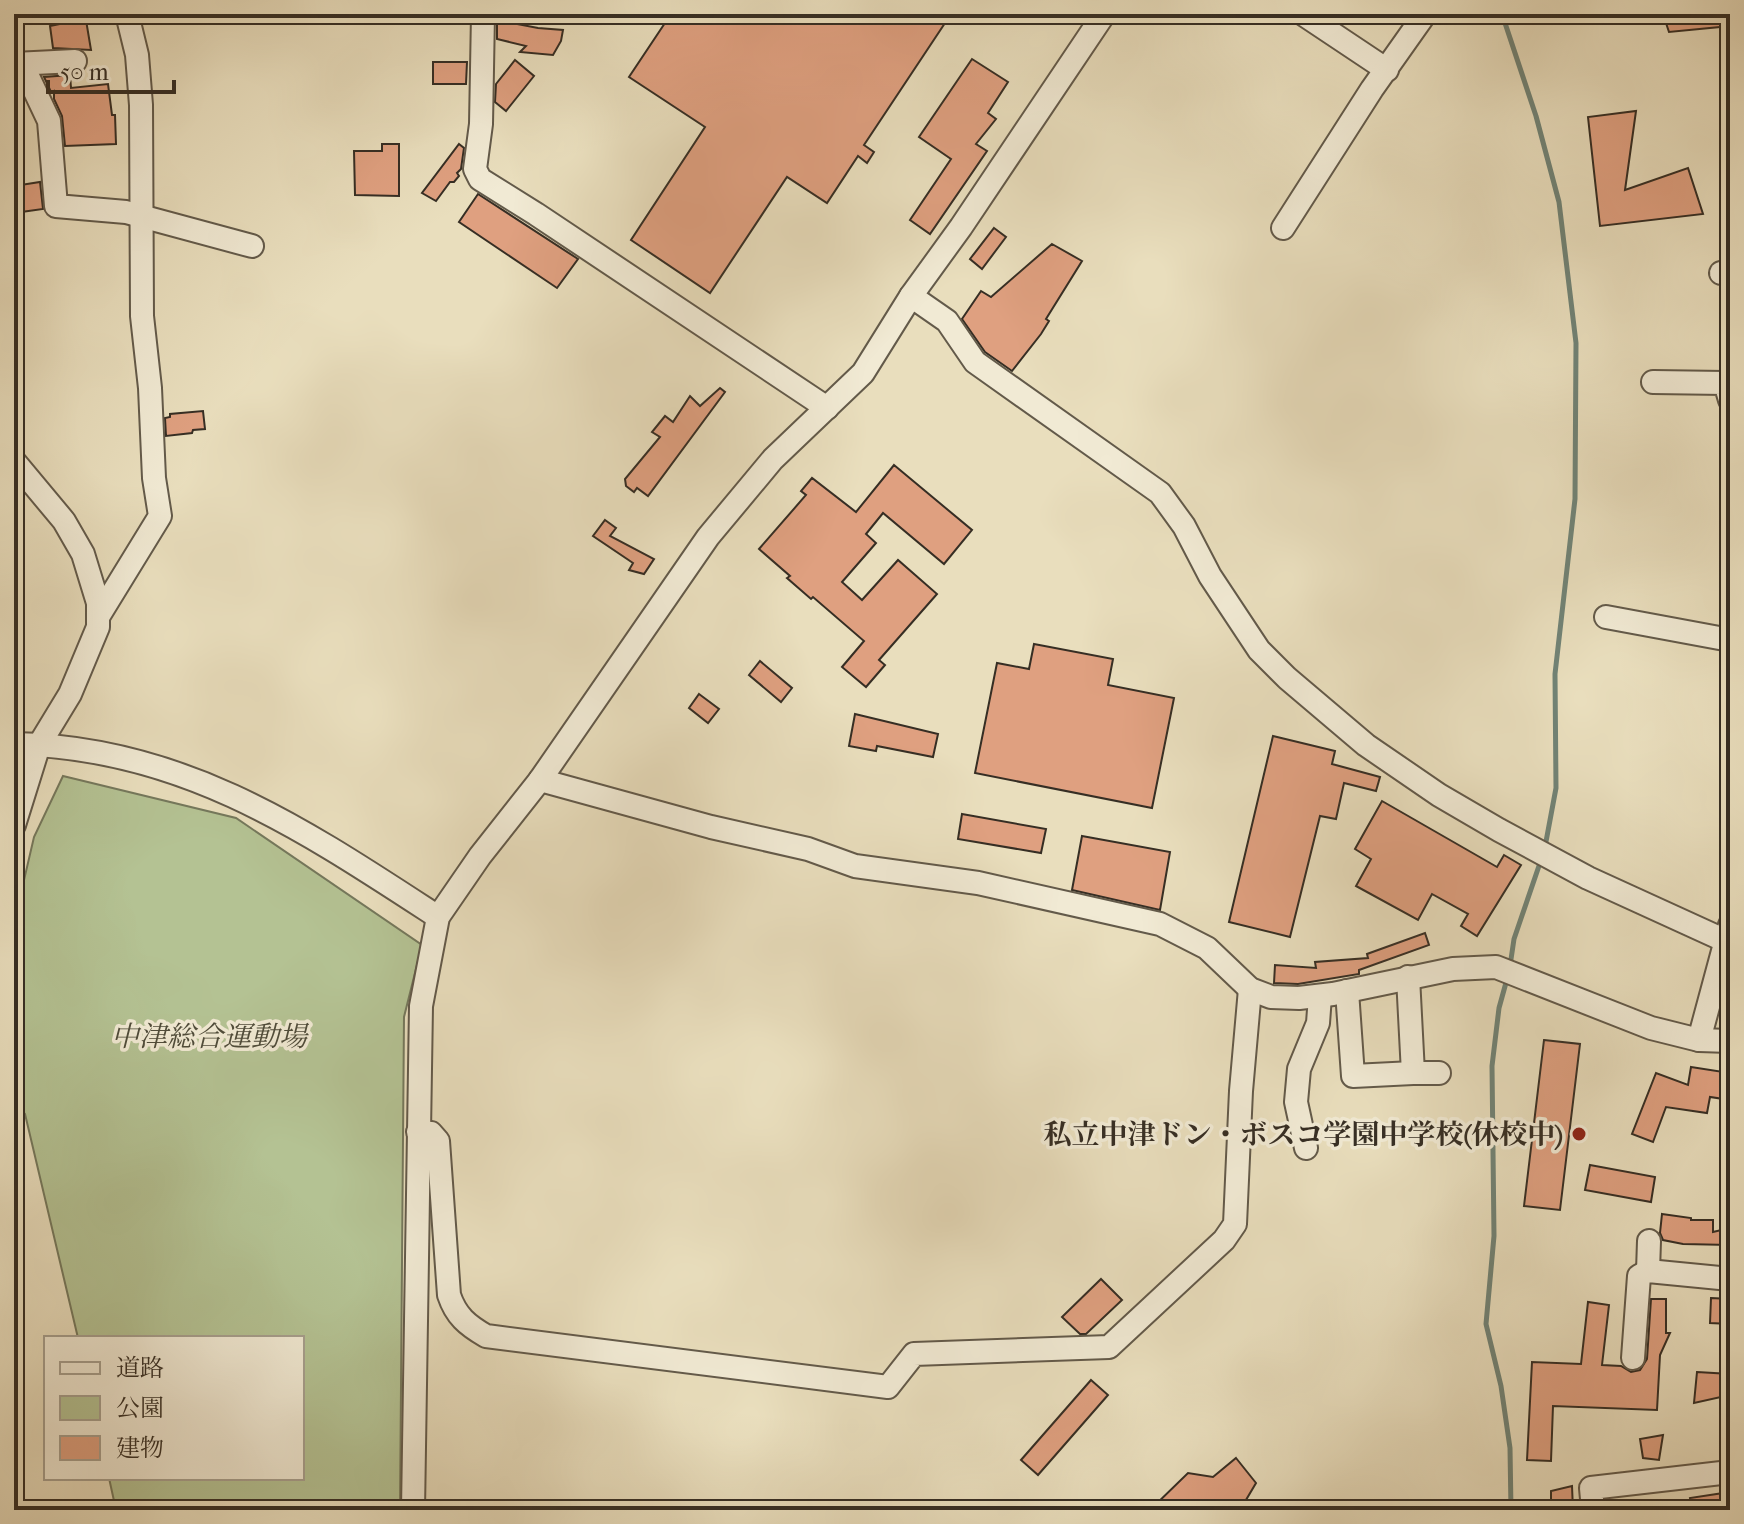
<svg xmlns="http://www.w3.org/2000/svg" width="1744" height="1524" viewBox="0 0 1744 1524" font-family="'IM FELL French Canon','Noto Serif JP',serif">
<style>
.green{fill:#b4c293;stroke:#75785c;stroke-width:2}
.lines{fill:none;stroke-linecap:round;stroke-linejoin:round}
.stream{stroke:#718376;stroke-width:5}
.building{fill:#dfa080;stroke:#362e24;stroke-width:2}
.minor-casing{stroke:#635a4a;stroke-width:26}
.minor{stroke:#f1ead4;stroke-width:22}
.poi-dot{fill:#8f2418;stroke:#f1ead4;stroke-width:3}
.labels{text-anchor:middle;stroke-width:7;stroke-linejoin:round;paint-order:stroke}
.park-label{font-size:28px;font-style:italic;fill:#4f4c3a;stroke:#f1ead4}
.poi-label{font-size:28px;font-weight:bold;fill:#362e24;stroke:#f1ead4;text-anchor:end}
</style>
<rect width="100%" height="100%" fill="#e9debd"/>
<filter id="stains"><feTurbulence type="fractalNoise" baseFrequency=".0025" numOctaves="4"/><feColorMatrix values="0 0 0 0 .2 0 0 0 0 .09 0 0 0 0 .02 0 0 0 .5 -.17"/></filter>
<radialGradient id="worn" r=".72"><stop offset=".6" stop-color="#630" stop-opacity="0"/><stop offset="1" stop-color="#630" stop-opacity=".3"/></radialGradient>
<path class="green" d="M63,776L236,818L422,945L404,1017L400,1510H116L109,1478H302V1338H78L25,1114L14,1102V923L34,837Z"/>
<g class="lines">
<g class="stream">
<path d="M1502,14L1536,116L1559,202L1576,343L1575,499L1555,674L1556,788L1545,847"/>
<path d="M1510,966L1514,939L1541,860"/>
<path d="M1507,979L1499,1008L1492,1066L1494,1236L1486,1324L1501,1386L1510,1448L1511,1510"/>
</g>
</g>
<g class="building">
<path d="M58,14H85L91,50L53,48L50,26L60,24Z"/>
<path d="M671,14H951L864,145L874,152L867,163L858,156L827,203L787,177L710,293L631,240L705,127L629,77Z"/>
<path d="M1663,14H1730V26L1669,32Z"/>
<path d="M497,20L538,28L563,30L561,41L553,55L520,52L526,46L497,39Z"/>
<path d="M972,59L1008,82L988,113L996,119L976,144L987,151L930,234L910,220L951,159L919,137Z"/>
<path d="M515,60L534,76L506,111L495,102L496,84Z"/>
<path d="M433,62H467L466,84H433Z"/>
<path d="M70,75L71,88L108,84L112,115H115L116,144L65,146L62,116L54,99V91L51,92L44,77Z"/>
<path d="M1636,111L1625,190L1688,168L1703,214L1600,226L1588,117Z"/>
<path d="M382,144H399V196L355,195L354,151H382Z"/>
<path d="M459,144L464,148L461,169L457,173L459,176L454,182H450L436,201L422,193Z"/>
<path d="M40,182L43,209L14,213V186Z"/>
<path d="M478,194L578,259L557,288L459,222Z"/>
<path d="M994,228L1006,237L982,269L970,259Z"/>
<path d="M1052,244L1082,261L1046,319L1049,321L1041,334L1012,371L985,352L962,319L981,291L991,297Z"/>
<path d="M720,388L725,392L648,496L637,488L634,492L626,486L625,479L660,437L652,432L665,416L673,422L690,396L700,406Z"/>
<path d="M203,411L205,429L193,430L192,433L166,436L165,418L170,417V414Z"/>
<path d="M894,465L972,530L944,564L883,513L866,534L876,543L842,582L862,600L898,560L937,594L879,660L885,665L866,687L842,667L864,641L813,597L811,599L787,578L790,576L759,549L806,495L801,491L812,478L856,512Z"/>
<path d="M605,520L616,528L610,536L654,559L644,574L629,570L633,563L593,536Z"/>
<path d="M1034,644L1113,659L1108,685L1174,698L1152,808L975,773L997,663L1029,669Z"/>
<path d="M760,661L792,688L781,702L749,675Z"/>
<path d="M699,694L719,709L708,723L689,708Z"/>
<path d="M855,714L938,734L933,757L877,746L876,751L849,746Z"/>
<path d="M1273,736L1335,751L1332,764L1380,777L1376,791L1344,783L1336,819L1320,816L1290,937L1229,922Z"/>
<path d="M1382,801L1497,867L1504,855L1521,865L1477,936L1461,926L1468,914L1432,894L1418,920L1356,886L1371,859L1355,849Z"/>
<path d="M962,814L1046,829L1041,853L958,839Z"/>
<path d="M1082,836L1170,852L1160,910L1072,890Z"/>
<path d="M1425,933L1429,945L1359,970V974L1298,984L1274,983L1275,965L1316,968L1315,962L1368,958L1367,954Z"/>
<path d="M1544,1040L1580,1044L1560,1210L1524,1206Z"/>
<path d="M1691,1067L1730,1073V1100L1710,1097L1707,1113L1666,1107L1653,1142L1632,1134L1656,1073L1688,1085Z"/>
<path d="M1590,1165L1655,1177L1651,1202L1585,1190Z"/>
<path d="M1662,1214L1691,1218V1220H1713V1232L1730,1228V1245L1683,1244L1663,1240L1660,1233Z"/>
<path d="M1101,1279L1122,1300L1086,1334H1080L1062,1317Z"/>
<path d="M1711,1298L1730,1299V1324L1710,1323Z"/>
<path d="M1651,1299H1666V1333H1670L1660,1355L1657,1410L1553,1406L1551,1461L1527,1460L1532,1362L1581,1364L1588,1302L1609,1305L1602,1365L1621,1366L1631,1372L1640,1370L1647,1359Z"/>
<path d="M1697,1372L1730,1374V1395L1694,1403Z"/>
<path d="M1091,1380L1108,1395L1038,1475L1021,1460Z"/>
<path d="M1663,1435L1659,1460L1643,1458L1640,1439Z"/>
<path d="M1236,1458L1256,1483L1246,1500L1263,1510H1150L1188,1473L1213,1477Z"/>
<path d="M1572,1486L1573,1510H1551V1491Z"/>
<path d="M1730,1492V1510H1692L1690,1498Z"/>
</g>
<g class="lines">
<g class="minor-casing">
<g id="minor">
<path d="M483,14L481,124L475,169L480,179L536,214L827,408"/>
<path d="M1303,14L1387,70"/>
<path d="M14,64L75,61"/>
<path d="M23,66L49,121L56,206L126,212L252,246"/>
<path d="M1283,228L1372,89L1425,14"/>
<path d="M1721,273L1730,271"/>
<path d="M911,296L947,321L975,362L1160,493L1184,526L1210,576L1259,650L1287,678L1366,745L1439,795L1499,830L1588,878L1726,941"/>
<path d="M1653,382L1725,383L1730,400"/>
<path d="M14,461L64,521L83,554L98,603V627L70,694L39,745L14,825"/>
<path d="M98,617L160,516L154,478L150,388L142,316L141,105L137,55L127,14"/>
<path d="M1606,617L1730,640"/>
<path d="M14,744C182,747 303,829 438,917"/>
<path d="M540,780L711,827L808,849L855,866L978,883L1160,924L1207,948L1250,989L1271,997L1299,998L1333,994L1453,969L1496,967L1651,1028L1699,1040L1730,1041"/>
<path d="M1408,977L1413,1073H1439"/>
<path d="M1347,991L1353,1076L1413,1073"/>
<path d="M1699,1040L1730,925"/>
<path d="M418,1132L431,1133L438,1141L449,1295C456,1316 467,1325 486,1336L888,1387L914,1354L1109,1347L1224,1240L1235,1224L1241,1091L1250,989"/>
<path d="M1306,1148L1296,1102L1299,1069L1318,1023L1320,996"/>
<path d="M1648,1271L1649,1241"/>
<path d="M1633,1358L1639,1276L1648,1271L1730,1279"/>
<path d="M413,1510L421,1006L438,917L480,856L540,780L708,537L773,459L863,373L911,296L961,227L1104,14"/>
<path d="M1593,1510L1591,1488L1730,1472"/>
</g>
</g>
<use href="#minor" class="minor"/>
</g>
<circle class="poi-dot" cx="1579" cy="1134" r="8"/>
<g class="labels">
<g class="park-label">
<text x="209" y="1046">中津総合運動場</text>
</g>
<g class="poi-label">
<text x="1563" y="1144">私立中津ドン・ボスコ学園中学校(休校中)</text>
</g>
</g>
<rect width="1744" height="1524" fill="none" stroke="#e9debd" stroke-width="48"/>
<rect x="16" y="16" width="1712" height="1492" fill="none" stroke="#362e24" stroke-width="4"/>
<rect x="24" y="24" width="1696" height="1476" fill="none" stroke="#362e24" stroke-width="2"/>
<rect x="44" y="1336" width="260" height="144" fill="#f1ead4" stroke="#a69f8e" stroke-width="2"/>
<rect x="60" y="1362" width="40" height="12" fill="#f1ead4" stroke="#a69f8e" stroke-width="2"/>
<text x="116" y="1376" font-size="24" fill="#362e24">道路</text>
<rect x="60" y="1396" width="40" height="24" fill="#b4c293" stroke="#a69f8e" stroke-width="2"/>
<text x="116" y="1416" font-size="24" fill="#362e24">公園</text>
<rect x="60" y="1436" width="40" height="24" fill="#dfa080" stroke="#a69f8e" stroke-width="2"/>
<text x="116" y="1456" font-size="24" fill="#362e24">建物</text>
<path d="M48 80v12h126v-12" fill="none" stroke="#362e24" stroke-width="4"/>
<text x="60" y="80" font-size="24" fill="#362e24" stroke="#f1ead4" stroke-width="6" paint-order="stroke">50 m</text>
<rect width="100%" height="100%" filter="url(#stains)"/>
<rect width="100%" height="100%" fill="url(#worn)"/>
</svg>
